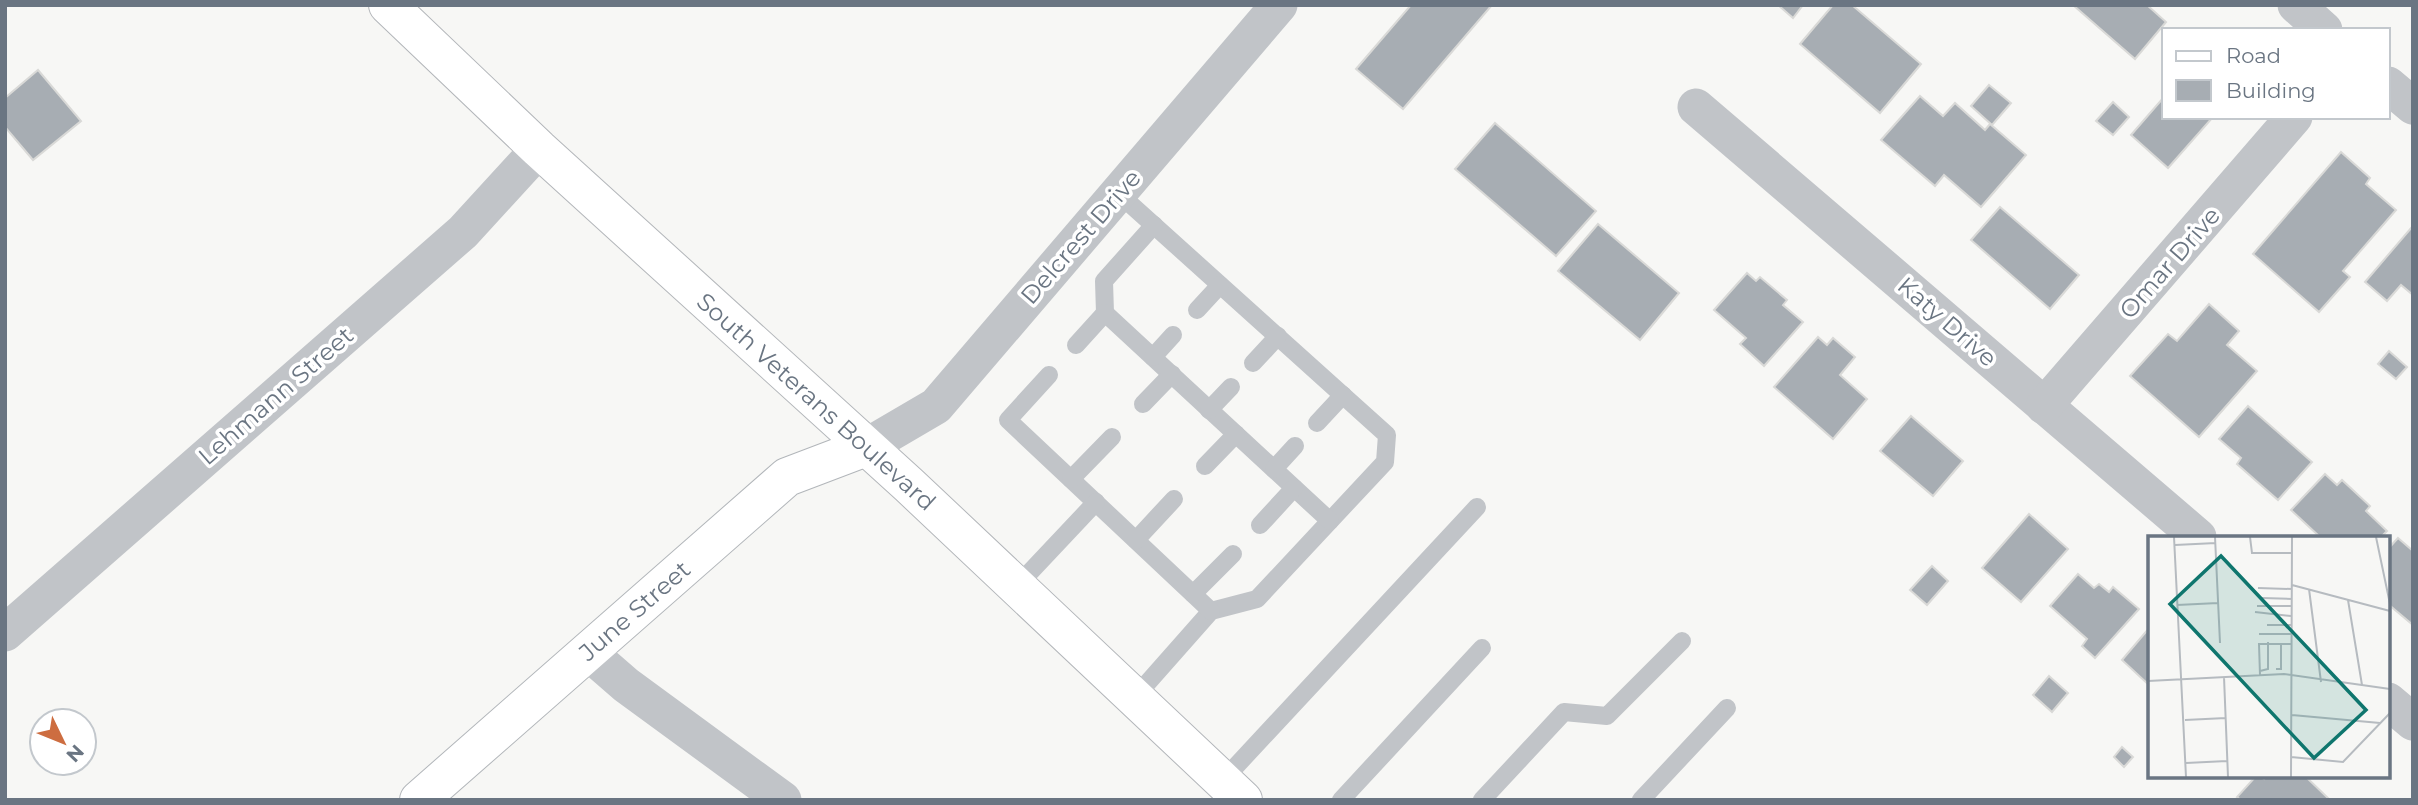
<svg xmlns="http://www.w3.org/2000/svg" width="2418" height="805" viewBox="0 0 2418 805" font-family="Montserrat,sans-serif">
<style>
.building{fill:#a7adb3;stroke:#d9d9d7;stroke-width:2}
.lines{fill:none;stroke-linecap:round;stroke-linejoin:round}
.secondary-casing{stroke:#b2b6ba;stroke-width:40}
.primary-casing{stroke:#b3b6ba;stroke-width:40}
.lane{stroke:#c1c4c8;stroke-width:18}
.street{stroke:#c1c4c8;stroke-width:37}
.secondary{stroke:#fff;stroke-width:38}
.primary{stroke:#fff;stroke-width:38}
.labels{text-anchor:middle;stroke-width:7;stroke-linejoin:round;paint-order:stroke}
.street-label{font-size:24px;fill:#6a7582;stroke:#fff}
.inset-road{fill:none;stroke:#b6bbc0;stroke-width:2}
.view{fill:#0f766e;fill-opacity:0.15;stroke:#0f766e;stroke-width:3.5}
.inset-edge{fill:none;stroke:#6a7582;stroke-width:3.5}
</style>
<rect width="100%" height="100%" fill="#f7f7f5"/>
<g class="building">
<path d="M1411,5H1492L1403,109L1356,69Z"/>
<path d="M1778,5H1803L1793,18Z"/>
<path d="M1833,5H1852L1921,64L1880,113L1800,44Z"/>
<path d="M2073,5H2147L2166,22L2135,59Z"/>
<path d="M38,70L81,121L33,160L5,127V98Z"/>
<path d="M1989,85L2011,103L1992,125L1971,106Z"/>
<path d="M1920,96L1943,116L1955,103L1985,130L1990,124L2026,155L1981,207L1944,175L1935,186L1881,140Z"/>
<path d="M2164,97V117H2213L2168,168L2131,135Z"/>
<path d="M2113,102L2129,117L2113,135L2096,121Z"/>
<path d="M1495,123L1596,211L1556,256L1455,169Z"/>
<path d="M2341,152L2370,178L2366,184L2396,210L2343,271L2350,277L2319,312L2253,254Z"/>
<path d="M2000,207L2079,275L2050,309L1971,240Z"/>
<path d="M1598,224L1679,293L1640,340L1558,271Z"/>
<path d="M2412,227L2413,295L2401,285L2387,301L2365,282Z"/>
<path d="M1747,273L1756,281L1760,277L1787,300L1783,305L1803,322L1764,366L1740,344L1746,338L1714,310Z"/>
<path d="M2209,304L2239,331L2227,345L2257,371L2199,437L2130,376L2168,334L2177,341Z"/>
<path d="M1818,337L1827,345L1833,338L1855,357L1840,375L1867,399L1833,439L1774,387Z"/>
<path d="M2389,351L2407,367L2396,379L2378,364Z"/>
<path d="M2248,406L2312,462L2278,500L2237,464L2241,458L2219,439Z"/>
<path d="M1911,416L1963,461L1933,496L1880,451Z"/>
<path d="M2325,474L2337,485L2342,480L2370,506L2366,511L2387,531L2381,537H2320L2291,510Z"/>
<path d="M2029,514L2068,549L2021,602L1982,568Z"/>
<path d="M2398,538L2413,551V625L2388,604V549Z"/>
<path d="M1932,566L1948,581L1927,605L1910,590Z"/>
<path d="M2078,574L2094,588L2099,584L2109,592L2113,587L2139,609L2095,658L2082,646L2087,639L2050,606Z"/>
<path d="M2150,627V686L2122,660Z"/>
<path d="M2049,676L2068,693L2052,712L2033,695Z"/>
<path d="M2122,747L2133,757L2124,767L2114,757Z"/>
<path d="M2257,775L2264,779L2268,775H2304L2330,800H2241L2237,797Z"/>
</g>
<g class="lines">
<g class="secondary-casing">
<path id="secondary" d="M419,800L787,477L866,447"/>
</g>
<g class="primary-casing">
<path id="primary" d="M388,5L539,149L909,485L1243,800"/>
</g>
<g class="lane">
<path d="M1118,193L1387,435L1385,462L1257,599L1211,611L1135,697"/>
<path d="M1154,225L1104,281L1105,313L1330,521"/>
<path d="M1197,310L1220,285"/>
<path d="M1076,345L1105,313"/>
<path d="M1153,357L1173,335"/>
<path d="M1253,363L1278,336"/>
<path d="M1049,375L1008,420L1211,611"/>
<path d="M1143,404L1172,374"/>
<path d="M1209,410L1231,387"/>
<path d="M1317,423L1343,395"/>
<path d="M1205,466L1236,434"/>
<path d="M1274,469L1295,446"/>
<path d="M1071,479L1112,437"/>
<path d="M1260,525L1294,488"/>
<path d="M1136,540L1174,499"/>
<path d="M1016,587L1096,502"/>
<path d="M1193,594L1233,554"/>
<path d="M1223,780L1477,507"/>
<path d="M1341,800L1482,648"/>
<path d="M1482,800L1564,712L1607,716L1682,641"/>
<path d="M1641,800L1727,708"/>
</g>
<g class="street">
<path d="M2296,5L2324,30"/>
<path d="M2388,85L2413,106"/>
<path d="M1696,107L2198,537"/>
<path d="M2044,406L2294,117"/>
<path d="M866,447L936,406L1279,5"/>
<path d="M5,633L463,232L539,149"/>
<path d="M588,652L626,685L783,800"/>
<path d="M2388,701L2413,722"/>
</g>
<use href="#secondary" class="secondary"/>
<use href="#primary" class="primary"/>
</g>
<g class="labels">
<g class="street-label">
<text transform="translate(1081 237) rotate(-49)" y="8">Delcrest Drive</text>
<text transform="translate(2170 263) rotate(-49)" y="8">Omar Drive</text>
<text transform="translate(1947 322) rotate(41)" y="8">Katy Drive</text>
<text transform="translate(276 396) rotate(-41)" y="8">Lehmann Street</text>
<text transform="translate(816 402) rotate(42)" y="8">South Veterans Boulevard</text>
<text transform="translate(635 611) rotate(-41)" y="8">June Street</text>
</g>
</g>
<g transform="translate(2148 536)">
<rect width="242" height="242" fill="#f7f7f5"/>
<path class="inset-road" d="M26,1L38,241M67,1L72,107M102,1L104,17H144M228,1L242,68M27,9L68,7M144,49L242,75M110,52L144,53M161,53L173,146M114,62L144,63M200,64L214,149M29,69L70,67M109,70H144M107,76L143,80M119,89H143M111,98H143M128,133H133V108M112,135L120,133V106M112,139L111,108H143M76,141L80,241M0,145L136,138L242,153M144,179L232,187M37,184L78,182M143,221L195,226L242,177M38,227L79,225M143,241L144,1"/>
<path class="view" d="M73,20L218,174L166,222L22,68Z"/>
<rect width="242" height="242" class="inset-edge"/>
</g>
<rect width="2418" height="805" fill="none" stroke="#6a7582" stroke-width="14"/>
<rect x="2162" y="28" width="228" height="91" fill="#ffffff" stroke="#c3c8cd" stroke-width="2"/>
<rect x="2176" y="51" width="35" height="10" fill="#ffffff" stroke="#c3c8cd" stroke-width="2"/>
<text x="2226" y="63" font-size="21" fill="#6a7582">Road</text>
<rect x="2176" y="80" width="35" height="21" fill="#a7adb3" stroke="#c3c8cd" stroke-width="2"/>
<text x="2226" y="98" font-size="21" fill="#6a7582">Building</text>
<g transform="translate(63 742) rotate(133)"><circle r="33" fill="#ffffff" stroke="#c3c8cd" stroke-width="2"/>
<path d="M0-5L12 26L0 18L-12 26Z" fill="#cd6d40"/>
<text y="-10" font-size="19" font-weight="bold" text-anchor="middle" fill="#6a7582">N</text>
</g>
</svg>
